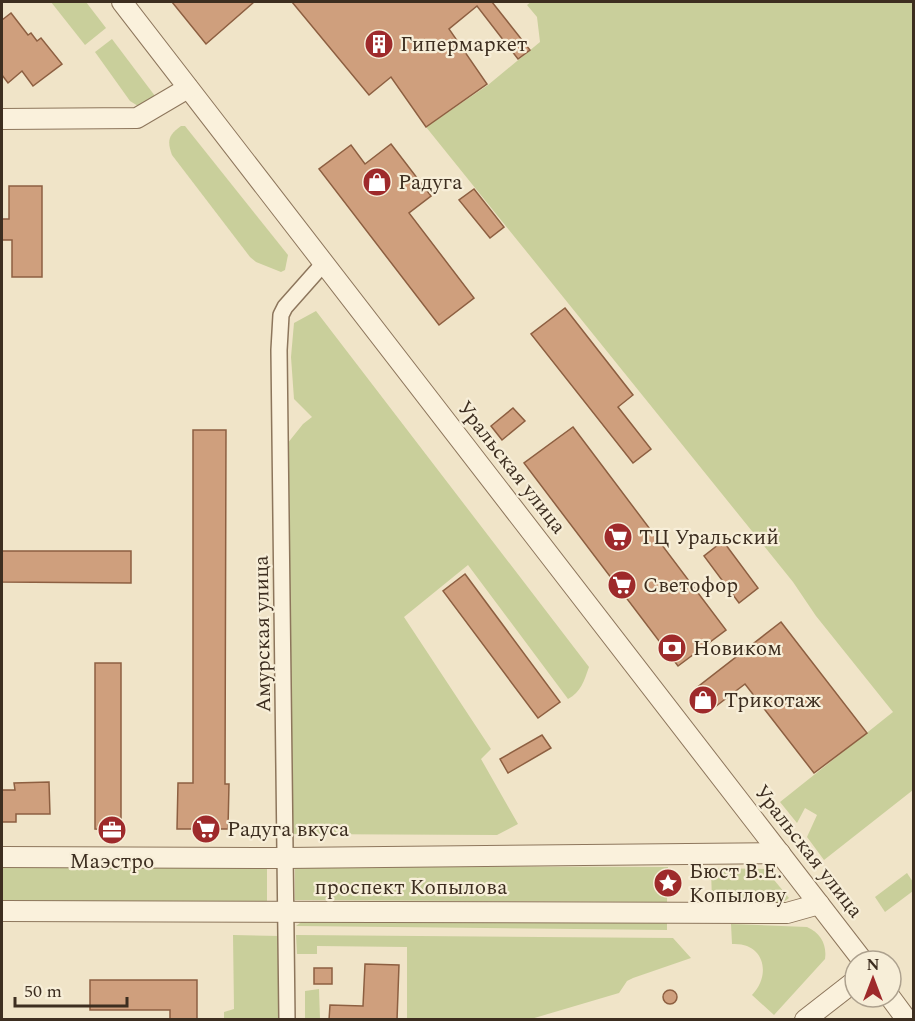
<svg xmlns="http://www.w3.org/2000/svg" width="915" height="1021" viewBox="0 0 915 1021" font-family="Spectral,serif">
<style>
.green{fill:#c9cf9b}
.building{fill:#cf9f7d;stroke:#8d5f41;stroke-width:1.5}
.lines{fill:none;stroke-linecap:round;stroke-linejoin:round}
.minor-casing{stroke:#8d765c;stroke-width:18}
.tertiary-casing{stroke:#8d765c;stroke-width:22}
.minor{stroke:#faf1dc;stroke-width:15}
.tertiary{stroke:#faf1dc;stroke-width:20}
.labels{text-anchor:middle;stroke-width:4.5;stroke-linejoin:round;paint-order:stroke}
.poi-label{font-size:21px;fill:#3d2e20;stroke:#f7eed8;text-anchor:start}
.street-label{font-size:21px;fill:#3d2e20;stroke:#f7eed8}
</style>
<rect width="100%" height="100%" fill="#f0e4c8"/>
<g class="green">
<path d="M51,2H86L106,28L85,45Z"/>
<path d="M531,2H913V790L824,860L807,837L817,815L805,808L797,823L780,802L893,712L816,616L793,582L426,127L488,85L540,42L537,17L527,5Z"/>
<path d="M112,39L155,96L145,104L138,106L130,101L95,52Z"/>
<path d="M181,126H185L288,255L285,270L281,272L256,262L250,257L172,155C167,141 168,135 181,126Z"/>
<path d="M316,311L589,667C584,681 581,692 568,699L468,565L404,617L491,749L481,759L518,824L497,835L290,834L287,444L303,424L312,417L294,399L291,357L294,323Z"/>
<path d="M295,866L668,867L667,902L295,900Z"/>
<rect x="2" y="867" width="265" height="35"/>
<path d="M711,868L765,869L789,898L781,904L712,903Z"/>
<path d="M907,873L913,882V891L885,912L875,897Z"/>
<path d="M304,920L667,922V930L296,926Z"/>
<path d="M731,924L807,927C821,933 827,945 825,959L774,1015L752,995C772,974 764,942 732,944Z"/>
<path d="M233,935L280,936L279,1019L224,1020V1012L234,1009Z"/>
<path d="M296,935L673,938L691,958L633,978L627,981L619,993L531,1019H407V947L317,946V954H297Z"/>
<path d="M319,989L320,1019H305V991Z"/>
</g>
<g class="building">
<path d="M172,2H254L206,44Z"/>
<path d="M292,2H492L530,50L518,59L477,6L449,29L487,84L426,127L391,77L369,95Z"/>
<path d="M11,13L28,35L31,33L37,41L41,38L62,64L33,86L22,71L8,83L2,75V20Z"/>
<path d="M391,144L431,196L409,213L474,298L439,325L319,169L351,145L365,164Z"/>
<path d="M9,186H42V277H12V240H2V219H9Z"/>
<path d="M474,189L504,227L490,238L459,200Z"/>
<path d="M565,308L633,395L618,407L651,449L633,463L531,334Z"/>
<path d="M513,408L525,421L502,440L491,426Z"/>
<path d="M573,427L726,630L678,666L524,463Z"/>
<path d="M193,430H226L225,784H229L228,829H177L178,783H193Z"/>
<path d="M723,541L758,588L739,603L704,556Z"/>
<path d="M2,551H131V583L2,582Z"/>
<path d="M465,574L560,702L538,718L443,591Z"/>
<path d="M781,622L867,733L814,773L745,684L711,710L695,689Z"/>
<path d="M95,663H121V830L95,829Z"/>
<path d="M542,735L551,748L508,773L500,759Z"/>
<path d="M49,782L50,814H16V822H2V790H15L14,783Z"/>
<path d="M365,964L399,965L397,1020H329L330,1005L363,1006Z"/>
<rect x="314" y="968" width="18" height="16"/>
<path d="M90,980H197V1020H170V1010H90Z"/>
<circle cx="670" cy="997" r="7"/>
</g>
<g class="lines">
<g class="minor-casing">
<path id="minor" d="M287,1020L279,350L281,315L285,307L324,263"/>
</g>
<g class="tertiary-casing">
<g id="tertiary">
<path d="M122,2L863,961"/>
<path d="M2,119L137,118L188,88"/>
<path d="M2,857L285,858L780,853"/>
<path d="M2,911L787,913L819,904"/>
<path d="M890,997L907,1020"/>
<path d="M805,1020L855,981"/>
</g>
</g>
<use href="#minor" class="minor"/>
<use href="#tertiary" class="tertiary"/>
</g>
<defs>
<g id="building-disc" transform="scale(1.5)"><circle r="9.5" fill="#9e2a2b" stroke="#f7eed8"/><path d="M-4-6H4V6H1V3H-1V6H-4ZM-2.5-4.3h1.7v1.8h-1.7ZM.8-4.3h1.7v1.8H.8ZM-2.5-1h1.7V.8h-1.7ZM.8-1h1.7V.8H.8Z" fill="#fff"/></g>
<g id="shop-disc" transform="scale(1.5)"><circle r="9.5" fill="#9e2a2b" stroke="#f7eed8"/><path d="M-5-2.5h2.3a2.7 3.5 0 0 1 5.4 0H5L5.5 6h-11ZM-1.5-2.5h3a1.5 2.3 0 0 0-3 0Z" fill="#fff"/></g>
<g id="supermarket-disc" transform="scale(1.5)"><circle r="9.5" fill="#9e2a2b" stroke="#f7eed8"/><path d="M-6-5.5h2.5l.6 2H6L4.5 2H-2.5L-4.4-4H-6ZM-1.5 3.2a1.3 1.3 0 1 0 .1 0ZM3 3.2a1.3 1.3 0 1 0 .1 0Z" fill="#fff"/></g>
<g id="bank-disc" transform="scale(1.5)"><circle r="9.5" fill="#9e2a2b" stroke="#f7eed8"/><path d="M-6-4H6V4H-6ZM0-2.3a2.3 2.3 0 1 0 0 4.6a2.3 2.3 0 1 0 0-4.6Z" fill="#fff"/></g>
<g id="office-disc" transform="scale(1.5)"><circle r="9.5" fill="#9e2a2b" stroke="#f7eed8"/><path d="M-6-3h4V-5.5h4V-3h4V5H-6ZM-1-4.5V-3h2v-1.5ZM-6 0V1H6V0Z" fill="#fff"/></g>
<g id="sight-disc" transform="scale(1.5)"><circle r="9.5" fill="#9e2a2b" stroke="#f7eed8"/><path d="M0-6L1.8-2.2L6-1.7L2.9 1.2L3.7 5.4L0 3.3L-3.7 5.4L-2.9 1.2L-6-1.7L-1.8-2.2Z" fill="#fff"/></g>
</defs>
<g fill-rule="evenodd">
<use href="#building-disc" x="379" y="44"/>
<use href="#shop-disc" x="377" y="182"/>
<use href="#supermarket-disc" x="618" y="537"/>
<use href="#supermarket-disc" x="622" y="585"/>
<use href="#bank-disc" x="672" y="648"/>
<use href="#shop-disc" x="703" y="700"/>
<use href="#supermarket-disc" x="206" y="829"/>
<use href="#office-disc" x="112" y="830"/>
<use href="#sight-disc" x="668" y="883"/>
</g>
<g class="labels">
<g class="poi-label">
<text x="400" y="51">Гипермаркет</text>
<text x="398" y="189">Радуга</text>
<text x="639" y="544">ТЦ Уральский</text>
<text x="643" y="592">Светофор</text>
<text x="693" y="655">Новиком</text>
<text x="724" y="707">Трикотаж</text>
<text x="227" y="836">Радуга вкуса</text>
<text x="112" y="868" text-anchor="middle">Маэстро</text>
<text x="689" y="878">Бюст В.Е.<tspan x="689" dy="24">Копылову</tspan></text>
</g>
<g class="street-label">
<text transform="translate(512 467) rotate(52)" y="7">Уральская улица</text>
<text transform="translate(262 634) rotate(-91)" y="7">Амурская улица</text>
<text transform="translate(809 851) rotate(52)" y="7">Уральская улица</text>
<text x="411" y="894">проспект Копылова</text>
</g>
</g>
<rect width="915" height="1021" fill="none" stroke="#3d2e20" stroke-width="6"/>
<g transform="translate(873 979)"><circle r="28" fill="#f7eed8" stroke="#ada18e" stroke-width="1.5"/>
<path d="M0-4.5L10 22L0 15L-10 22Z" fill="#9e2a2b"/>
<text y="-9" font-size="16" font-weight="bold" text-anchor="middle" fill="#3d2e20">N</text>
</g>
<path d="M15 997v9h112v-9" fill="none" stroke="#3d2e20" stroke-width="3"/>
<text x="24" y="997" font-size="18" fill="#3d2e20" stroke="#f7eed8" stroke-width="4.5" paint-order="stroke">50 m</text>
</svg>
